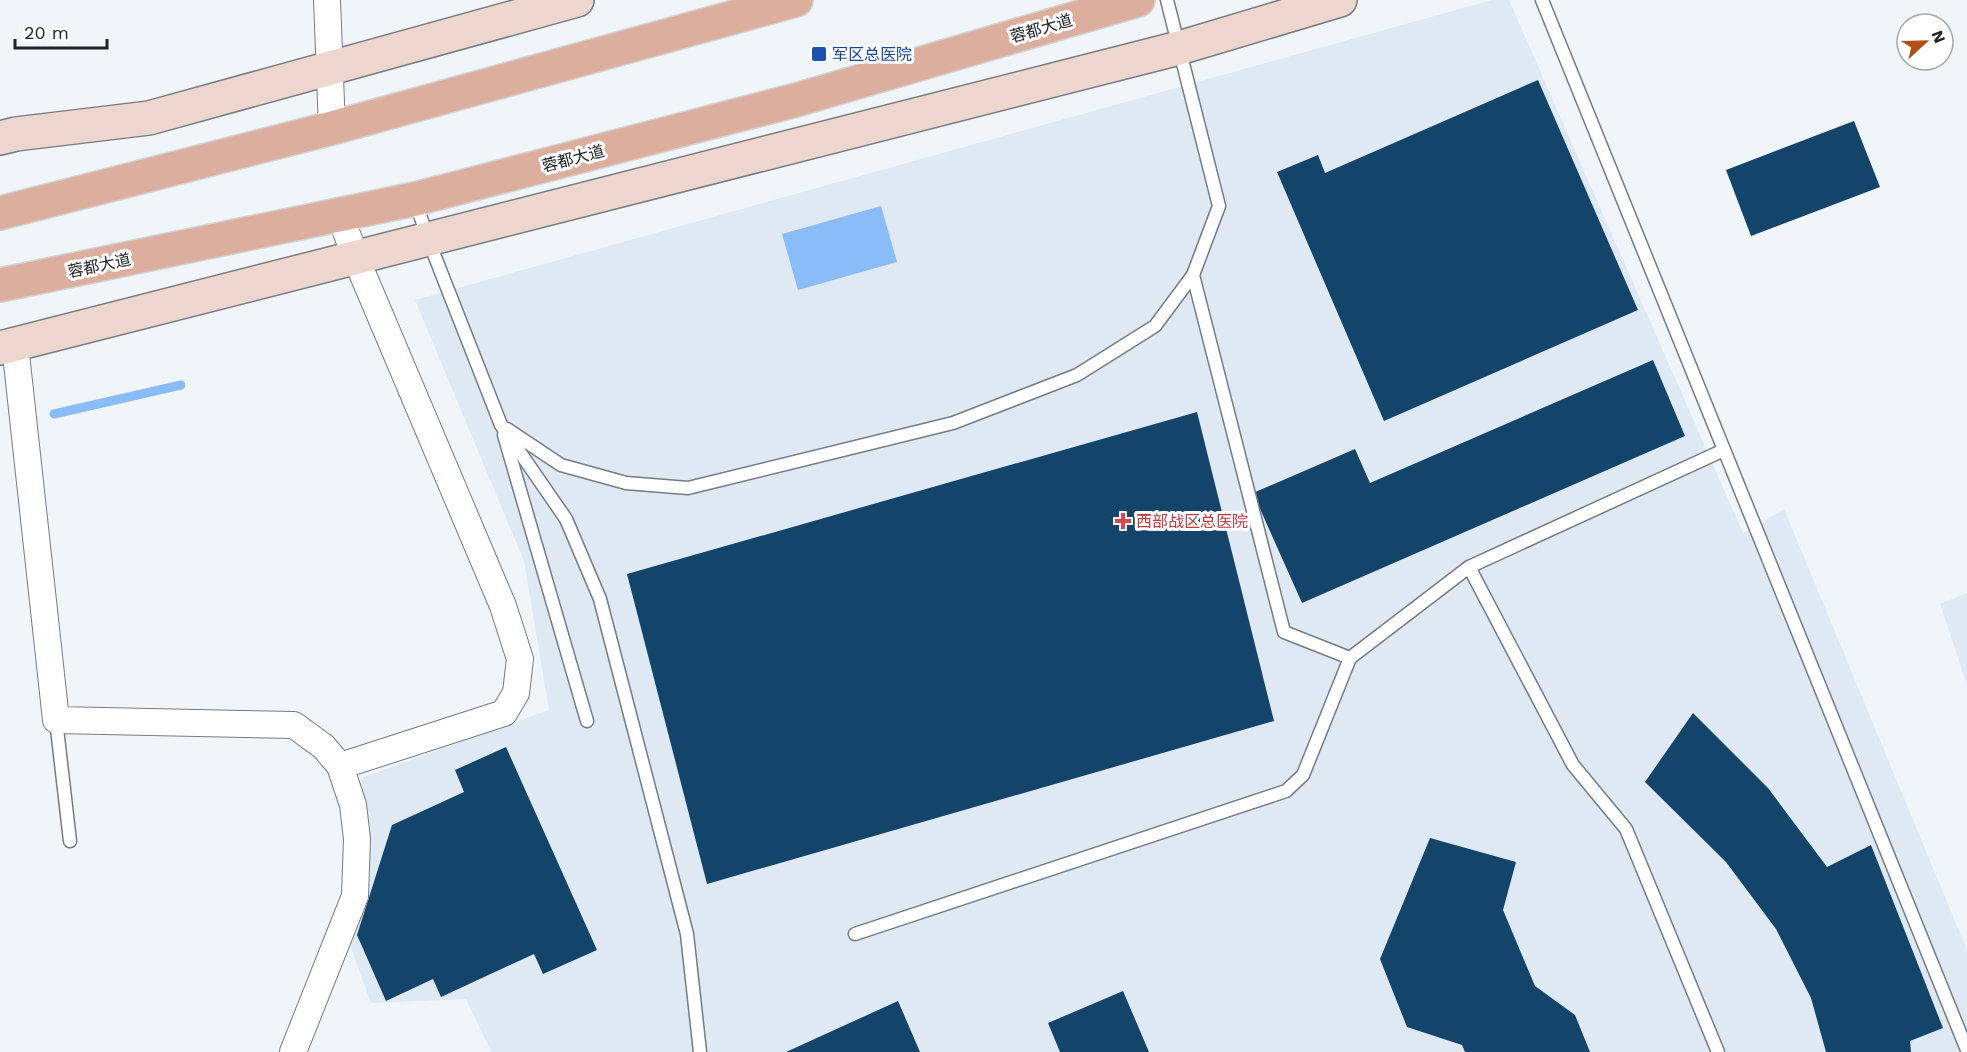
<svg xmlns="http://www.w3.org/2000/svg" width="1967" height="1052" viewBox="0 0 1967 1052" font-family="'Work Sans','Noto Sans SC',sans-serif">
<style>
.built{fill:#dee9f4}
.water{fill:#8bbcfa}
.lines{fill:none;stroke-linecap:round;stroke-linejoin:round}
.stream{stroke:#8bbcfa;stroke-width:9}
.building{fill:#13446a}
.lane-casing{stroke:#767b7f;stroke-width:15}
.street-casing{stroke:#767b7f;stroke-width:28}
.secondary-casing{stroke:#767b7f;stroke-width:36}
.primary-casing{stroke:#d3d3d3;stroke-width:36}
.lane{stroke:#fff;stroke-width:12}
.street{stroke:#fff;stroke-width:26}
.secondary{stroke:#edd6ce;stroke-width:33}
.primary{stroke:#dcae9d;stroke-width:33}
.transit-dot{fill:#1a4fb4;stroke:#fff;stroke-width:2}
.health-dot{fill:#e0444e;stroke:#fff;stroke-width:2}
.labels{text-anchor:middle;stroke-width:6;stroke-linejoin:round;paint-order:stroke}
.street-label{font-size:16px;fill:#212325;stroke:#fff}
.transit-label{font-size:16px;fill:#164399;stroke:#fff;text-anchor:start}
.health-label{font-size:16px;fill:#be3a42;stroke:#fff;text-anchor:start}
</style>
<rect width="100%" height="100%" fill="#f0f5fa"/>
<g class="built">
<path d="M1492,0H1509L1743,533L1784,509L1967,950V1052H491L466,999L371,1003L350,945L369,854L361,778L549,710L524,561L415,300Z"/>
<path d="M1967,593V685L1940,604Z"/>
</g>
<path class="water" d="M881,206L897,262L798,290L782,234Z"/>
<g class="lines">
<path class="stream" d="M54,414L181,385"/>
</g>
<g class="building">
<path d="M1538,80L1638,310L1384,421L1277,172L1318,155L1325,173Z"/>
<path d="M1854,121L1880,187L1751,236L1726,170Z"/>
<path d="M1653,360L1685,436L1302,603L1253,493L1355,449L1370,483Z"/>
<path d="M1197,412L1274,721L707,884L627,574Z"/>
<path d="M1693,713L1768,788L1827,867L1871,845L1943,1028L1910,1041L1911,1052H1826L1811,998L1776,929L1726,862L1645,782Z"/>
<path d="M506,747L597,950L543,974L534,954L441,997L433,979L386,1001L357,935L392,825L464,792L455,770Z"/>
<path d="M1430,838L1516,862L1503,910L1535,986L1575,1015L1590,1052H1465L1462,1045L1407,1027L1380,959Z"/>
<path d="M1123,991L1149,1052H1060L1048,1023Z"/>
<path d="M898,1001L920,1052H786Z"/>
</g>
<g class="lines">
<g class="lane-casing">
<g id="lane">
<path d="M1167,0L1219,206L1193,275L1284,632L1350,658L1469,567L1724,450"/>
<path d="M1542,0L1967,1050"/>
<path d="M415,200L428,239L501,425L566,519L600,599L687,934L700,1052"/>
<path d="M507,429L561,465L626,483L688,488L953,423L1077,375L1155,326L1193,275"/>
<path d="M504,435L587,721"/>
<path d="M1469,567L1573,765L1626,829L1718,1052"/>
<path d="M56,720L70,841"/>
<path d="M855,934L1286,791L1303,775L1350,658"/>
</g>
</g>
<g class="street-casing">
<g id="street">
<path d="M327,0L332,128"/>
<path d="M15,345L56,720L294,725L324,747L340,766L353,805L357,839L355,896L293,1052"/>
<path d="M340,766L504,713L516,693L520,659L503,606L355,256L340,215"/>
</g>
</g>
<g class="secondary-casing">
<g id="secondary">
<path d="M0,138L16,134L149,118L577,0"/>
<path d="M0,348L1179,48L1340,0"/>
</g>
</g>
<g class="primary-casing">
<g id="primary">
<path d="M0,213L332,128L796,0"/>
<path d="M0,285L415,199L796,100L1138,0"/>
</g>
</g>
<use href="#lane" class="lane"/>
<use href="#street" class="street"/>
<use href="#secondary" class="secondary"/>
<use href="#primary" class="primary"/>
</g>
<rect class="transit-dot" x="811" y="46" width="16" height="16" rx="3"/>
<path class="health-dot" d="M1120 512h6v6h6v6h-6v6h-6v-6h-6v-6h6z"/>
<g class="labels">
<g class="street-label">
<text transform="translate(1041 28) rotate(-16)" y="6">蓉都大道</text>
<text transform="translate(573 158) rotate(-15)" y="6">蓉都大道</text>
<text transform="translate(99 265) rotate(-12)" y="6">蓉都大道</text>
</g>
<g class="transit-label">
<text x="832" y="60">军区总医院</text>
</g>
<g class="health-label">
<text x="1136" y="527">西部战区总医院</text>
</g>
</g>
<g transform="translate(1925 42) rotate(68)"><circle r="28" fill="#ffffff" stroke="#a6a7a8" stroke-width="1.5"/>
<path d="M0-4.5L10 22L0 15L-10 22Z" fill="#b25013"/>
<text y="-9" font-size="16" font-weight="bold" text-anchor="middle" fill="#212325">N</text>
</g>
<path d="M15 39v9h92v-9" fill="none" stroke="#212325" stroke-width="3"/>
<text x="24" y="39" font-size="18" fill="#212325" stroke="#ffffff" stroke-width="4.5" paint-order="stroke">20 m</text>
</svg>
